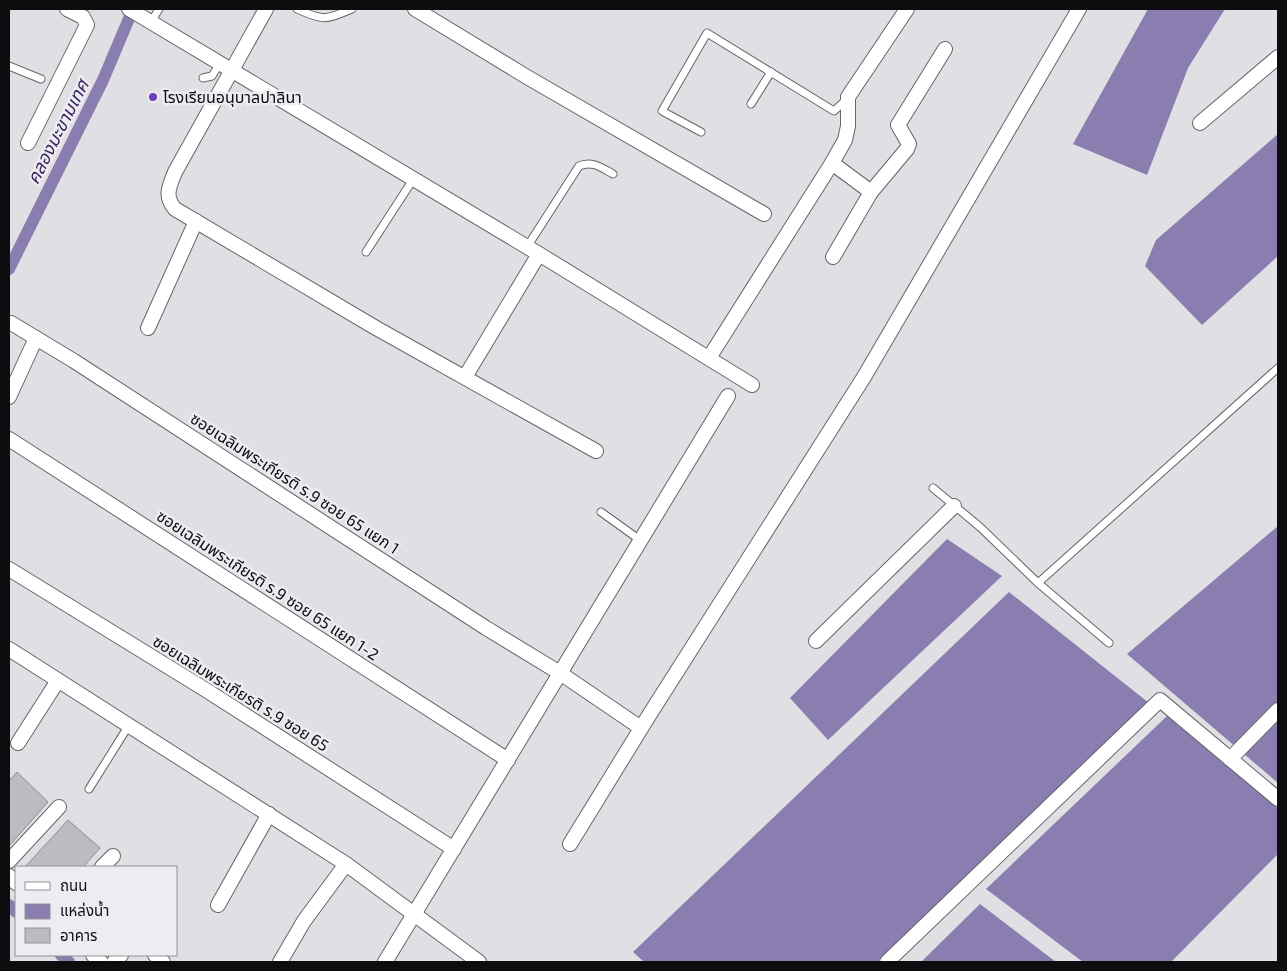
<svg xmlns="http://www.w3.org/2000/svg" width="1287" height="971" viewBox="0 0 1287 971" font-family="'Exo 2','Noto Sans Thai',sans-serif">
<style>
.water{fill:#8a7daf}
.lines{fill:none;stroke-linecap:round;stroke-linejoin:round}
.canal{stroke:#8a7daf;stroke-width:12}
.building{fill:#bcbbc0;stroke:#8c8b8f}
.lane-casing{stroke:#666569;stroke-width:9}
.street-casing{stroke:#666569;stroke-width:16}
.lane{stroke:#fff;stroke-width:7}
.street{stroke:#fff;stroke-width:14}
.poi-dot{fill:#6c3fb7;stroke:#edecf1;stroke-width:2}
.labels{text-anchor:middle;stroke-width:5;stroke-linejoin:round;paint-order:stroke}
.poi-label{font-size:16px;fill:#0d0c0e;stroke:#edecf1;text-anchor:start}
.street-label{font-size:16px;fill:#0d0c0e;stroke:#edecf1}
.water-label{font-size:18px;font-style:italic;fill:#392361;stroke:#edecf1}
</style>
<rect width="100%" height="100%" fill="#e0dfe4"/>
<g class="water">
<path d="M1148,9H1225L1188,68L1147,175L1073,144Z"/>
<path d="M1278,134V256L1202,325L1145,266L1156,240Z"/>
<path d="M1278,526V783L1127,654Z"/>
<path d="M947,539L1002,576L828,740L790,698Z"/>
<path d="M1009,592L1149,703L881,962H644L633,952Z"/>
<path d="M1167,716L1278,808V854L1171,962H1083L986,889Z"/>
<path d="M980,904L1056,962H921Z"/>
</g>
<g class="lines">
<g class="canal">
<path d="M9,269L103,80L133,9"/>
<path d="M9,905L16,912"/>
<path d="M61,955L69,962"/>
</g>
</g>
<g class="building">
<path d="M17,772L48,802L9,846V781Z"/>
<path d="M68,820L100,848L83,867H25Z"/>
</g>
<g class="lines">
<g class="lane-casing">
<g id="lane">
<path d="M297,9C324,21 325,20 352,9"/>
<path d="M151,22L159,9"/>
<path d="M9,66L41,79"/>
<path d="M203,78L212,76L220,63"/>
<path d="M751,104L771,72"/>
<path d="M701,132L662,111L707,33L834,111L848,98"/>
<path d="M527,247L579,166C592,160 602,168 613,174"/>
<path d="M366,252L414,178"/>
<path d="M933,488L980,527L1038,583L1109,643"/>
<path d="M601,512L640,540"/>
<path d="M1038,583L1278,368"/>
<path d="M89,789L129,725"/>
</g>
</g>
<g class="street-casing">
<g id="street">
<path d="M129,9L539,254L752,385"/>
<path d="M266,9L175,172C169,187 164,196 175,209L376,328L596,451"/>
<path d="M415,9L527,77L764,214"/>
<path d="M1200,123L1278,57"/>
<path d="M28,143L87,25L83,17L67,9"/>
<path d="M832,163L871,192"/>
<path d="M833,257L871,192L907,149L909,144L898,125L945,49"/>
<path d="M11,323L74,361L486,628L560,673L641,728"/>
<path d="M148,328L196,221"/>
<path d="M709,358L832,163L845,140L848,126V97L907,9"/>
<path d="M465,377L539,254"/>
<path d="M9,397L36,338"/>
<path d="M9,439L508,760"/>
<path d="M9,569L206,690L454,849"/>
<path d="M816,641L954,506"/>
<path d="M9,649L346,864L479,962"/>
<path d="M18,743L57,682"/>
<path d="M1230,759L1278,710"/>
<path d="M570,844L648,717L864,377L1079,9"/>
<path d="M9,861L59,807"/>
<path d="M102,867L113,856"/>
<path d="M9,876L16,883"/>
<path d="M218,905L269,814"/>
<path d="M93,955L101,962"/>
<path d="M155,955L163,962"/>
<path d="M114,962L121,955"/>
<path d="M280,962L304,921L346,864"/>
<path d="M385,962L728,396"/>
<path d="M887,962L1160,700L1278,799"/>
</g>
</g>
<use href="#lane" class="lane"/>
<use href="#street" class="street"/>
</g>
<circle class="poi-dot" cx="153" cy="97" r="5"/>
<g class="labels">
<g class="poi-label">
<text x="163" y="103">โรงเรียนอนุบาลปาลินา</text>
</g>
<g class="street-label">
<text transform="translate(295 483) rotate(33)" y="6">ซอยเฉลิมพระเกียรติ ร.9 ซอย 65 แยก 1</text>
<text transform="translate(268 585) rotate(33)" y="6">ซอยเฉลิมพระเกียรติ ร.9 ซอย 65 แยก 1-2</text>
<text transform="translate(241 693) rotate(32)" y="6">ซอยเฉลิมพระเกียรติ ร.9 ซอย 65</text>
</g>
<g class="water-label">
<text transform="translate(58 132) rotate(-63)" y="6">คลองมะขามเทศ</text>
</g>
</g>
<rect width="1287" height="971" fill="none" stroke="#0d0c0e" stroke-width="20"/>
<rect x="15" y="866" width="162" height="90" fill="#edecf1" stroke="#939296"/>
<rect x="25" y="882" width="25" height="8" fill="#ffffff" stroke="#939296"/>
<text x="60" y="891" font-size="15" fill="#0d0c0e">ถนน</text>
<rect x="25" y="904" width="25" height="15" fill="#8a7daf" stroke="#939296"/>
<text x="60" y="916" font-size="15" fill="#0d0c0e">แหล่งน้ำ</text>
<rect x="25" y="928" width="25" height="15" fill="#bcbbc0" stroke="#939296"/>
<text x="60" y="941" font-size="15" fill="#0d0c0e">อาคาร</text>
</svg>
